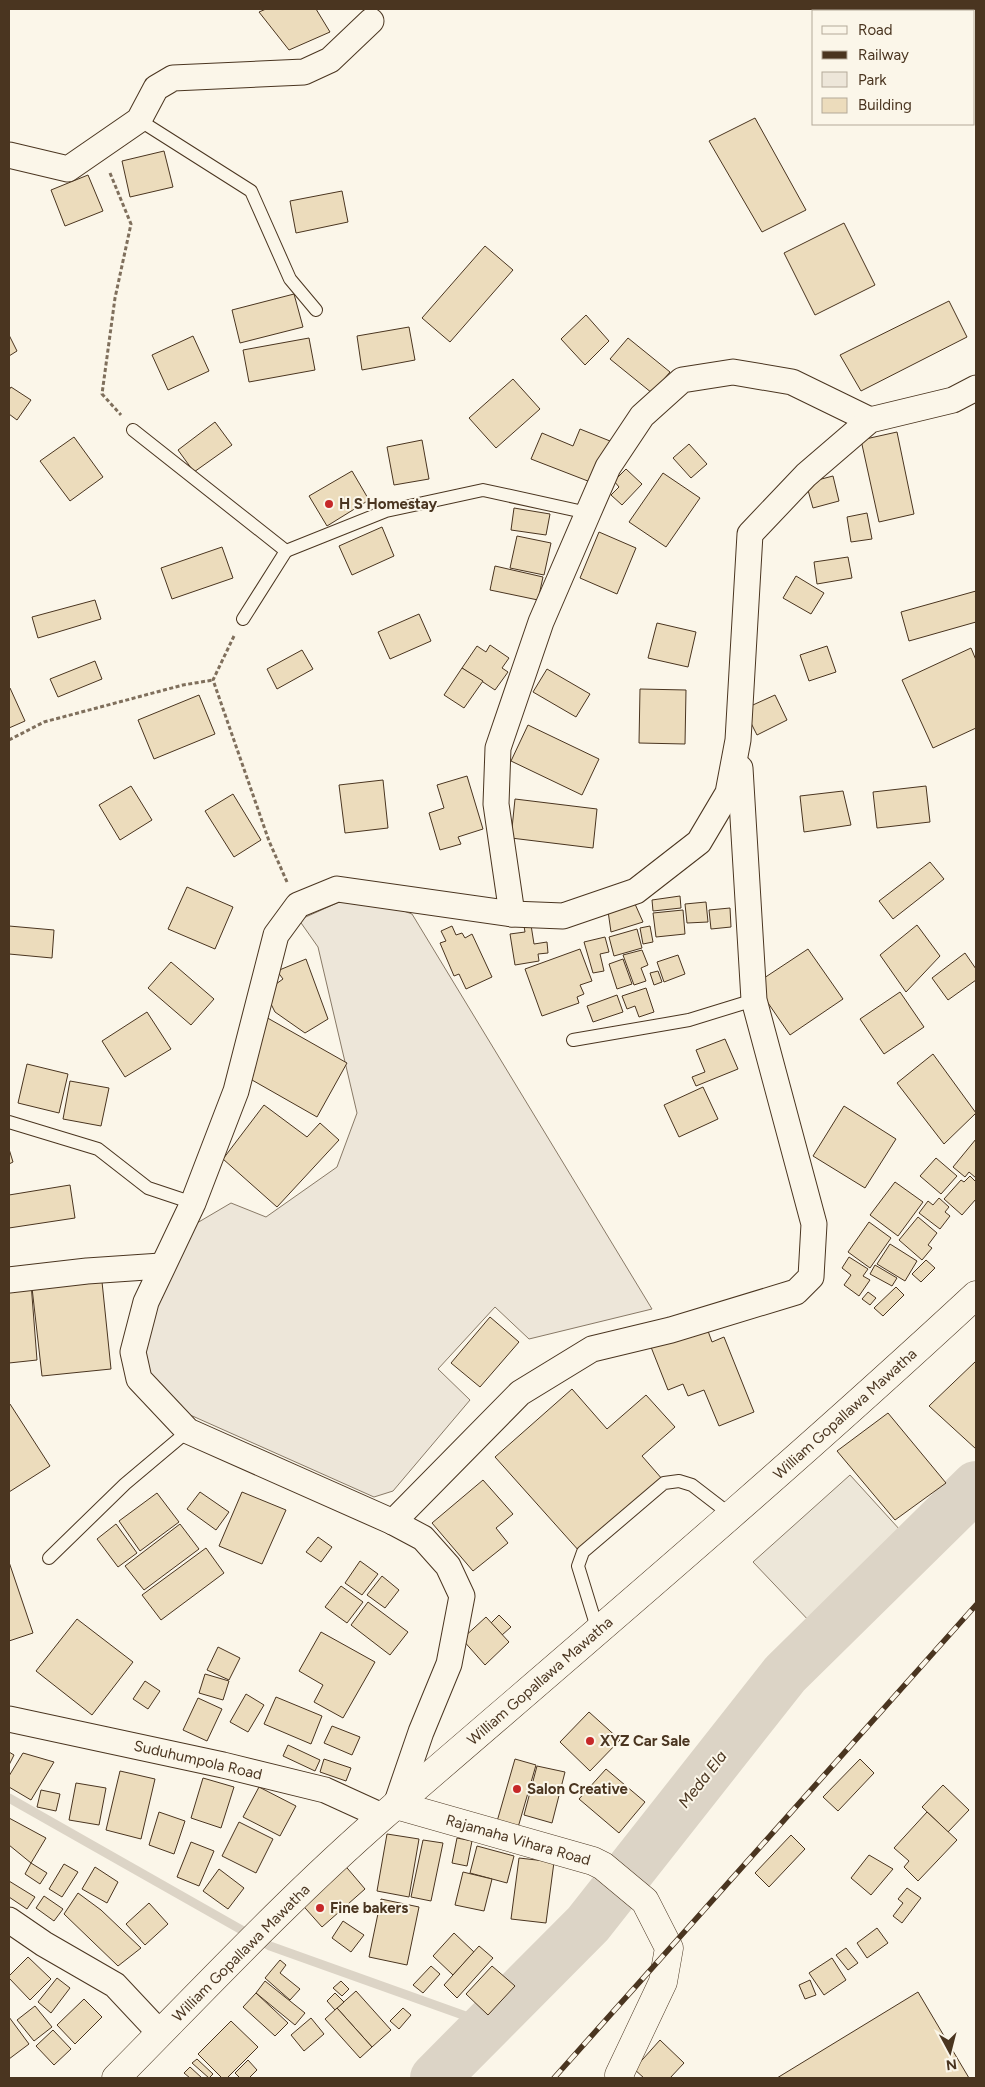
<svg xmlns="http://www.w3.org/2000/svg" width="985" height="2087" viewBox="0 0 985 2087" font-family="Figtree,sans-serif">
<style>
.green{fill:#ede6d9;stroke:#887966}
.parking{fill:#ede7d9;stroke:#887966}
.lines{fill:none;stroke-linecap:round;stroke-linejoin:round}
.stream{stroke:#dcd4c6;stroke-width:9}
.river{stroke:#dcd4c6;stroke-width:50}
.building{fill:#ecdcbc;stroke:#4a3520}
.service-casing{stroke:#4a3520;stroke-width:14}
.minor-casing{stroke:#4a3520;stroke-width:27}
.tertiary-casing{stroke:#4a3520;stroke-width:29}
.primary-casing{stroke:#4a3520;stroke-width:29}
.path{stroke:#7f6f5c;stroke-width:3;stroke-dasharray:4 2.5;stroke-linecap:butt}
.service{stroke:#fbf6e9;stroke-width:12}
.minor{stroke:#fbf6e9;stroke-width:25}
.tertiary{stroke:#fbf6e9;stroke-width:28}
.primary{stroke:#fbf6e9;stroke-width:28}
.rail-casing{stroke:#4a3520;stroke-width:5.5}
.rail{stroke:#fbf6e9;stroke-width:4;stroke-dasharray:11;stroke-linecap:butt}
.poi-dot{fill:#c62828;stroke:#fbf6e9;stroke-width:2}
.labels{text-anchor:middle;stroke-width:4;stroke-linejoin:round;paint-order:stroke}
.poi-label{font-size:15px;font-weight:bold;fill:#4a3520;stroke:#fbf6e9;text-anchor:start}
.street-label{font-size:15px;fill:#4a3520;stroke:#fbf6e9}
.water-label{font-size:16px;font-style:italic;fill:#4a3520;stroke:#fbf6e9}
</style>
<rect width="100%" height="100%" fill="#fbf6e9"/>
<path class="green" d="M357,894L412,914L652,1309L529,1339L495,1307L438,1369L470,1400L393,1491L374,1497L170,1406L142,1372L139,1334L197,1223L231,1203L266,1217L337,1167L357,1113L318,947L299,920Z"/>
<path class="parking" d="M850,1475L901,1531L813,1625L753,1562Z"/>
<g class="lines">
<path class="stream" d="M9,1798L270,1946L488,2024"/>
<path class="river" d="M435,2078L588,1924L785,1674L976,1486"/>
</g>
<g class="building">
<path d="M266,9H316L330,32L289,50L259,12Z"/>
<path d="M879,9H940L942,11H875Z"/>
<path d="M755,118L806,210L762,232L709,141Z"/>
<path d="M164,151L173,187L130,197L122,161Z"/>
<path d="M88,175L103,211L65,226L51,190Z"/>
<path d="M342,191L348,222L296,233L290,201Z"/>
<path d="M844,223L875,285L815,315L784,253Z"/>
<path d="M485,246L513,270L450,342L422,318Z"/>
<path d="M294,294L303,327L240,343L232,310Z"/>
<path d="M949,301L967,337L861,391L840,355Z"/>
<path d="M586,315L609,341L585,365L561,339Z"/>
<path d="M409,327L415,360L362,370L357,336Z"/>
<path d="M9,335L17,351L9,356Z"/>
<path d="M193,336L209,371L168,390L152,355Z"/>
<path d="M309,338L315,370L249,382L243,350Z"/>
<path d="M628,338L670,372L652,393L610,359Z"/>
<path d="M513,379L540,409L496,448L469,418Z"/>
<path d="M11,387L31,400L17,420L9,414V390Z"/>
<path d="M215,422L232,445L194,472L178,450Z"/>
<path d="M580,429L610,441L593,483L531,459L542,433L573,446Z"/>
<path d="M897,432L914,514L879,522L861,440Z"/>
<path d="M74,437L103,477L70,501L40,461Z"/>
<path d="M422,440L429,479L394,485L387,447Z"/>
<path d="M689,444L707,464L691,478L673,458Z"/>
<path d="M626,469L642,484L622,505L611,495L619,487L614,481Z"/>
<path d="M352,471L369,500L327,526L309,496Z"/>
<path d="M663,473L700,498L666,547L629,522Z"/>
<path d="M833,476L839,501L813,508L806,483Z"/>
<path d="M514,508L550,514L546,535L511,530Z"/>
<path d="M867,513L872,539L851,542L847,517Z"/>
<path d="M382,527L394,556L352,575L339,546Z"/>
<path d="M599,532L636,548L617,594L580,578Z"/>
<path d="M517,536L551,543L544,575L510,568Z"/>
<path d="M222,547L233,578L172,599L161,568Z"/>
<path d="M848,557L852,578L817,584L814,562Z"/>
<path d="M495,566L543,577L538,600L490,590Z"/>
<path d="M796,576L824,593L811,614L783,598Z"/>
<path d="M976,591V622L909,641L901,612Z"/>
<path d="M95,600L101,619L38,638L32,617Z"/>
<path d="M419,614L431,641L390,659L378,632Z"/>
<path d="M657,623L696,632L688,667L648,658Z"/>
<path d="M490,645L509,658L502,668L508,672L495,690L462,668L477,646L486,652Z"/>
<path d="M827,646L836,672L809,681L800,655Z"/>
<path d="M971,648L976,660V728L933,748L902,680Z"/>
<path d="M302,650L313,669L277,689L267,669Z"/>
<path d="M95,661L102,679L58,697L50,679Z"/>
<path d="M462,668L483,681L464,708L444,695Z"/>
<path d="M547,669L590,694L576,717L533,692Z"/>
<path d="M9,688H10L25,721L9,728Z"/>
<path d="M640,689L686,690L685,744L639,743Z"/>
<path d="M199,695L215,734L154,759L138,720Z"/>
<path d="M775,695L787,720L757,735L744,709Z"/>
<path d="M528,725L599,759L582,795L511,761Z"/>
<path d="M467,776L483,829L458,837L461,844L440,850L429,813L444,808L437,785Z"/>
<path d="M383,780L388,828L345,833L339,785Z"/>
<path d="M131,786L152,820L120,840L99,805Z"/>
<path d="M926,786L930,822L877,828L873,792Z"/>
<path d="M843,791L851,825L804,832L800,796Z"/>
<path d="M233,794L261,840L234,857L205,811Z"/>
<path d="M515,799L597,809L593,848L511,838Z"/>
<path d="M930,862L944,879L893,919L879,901Z"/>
<path d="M187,887L233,907L215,949L168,929Z"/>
<path d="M680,896L681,908L653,911L652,900Z"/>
<path d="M706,902L708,922L687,923L685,904Z"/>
<path d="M635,904L643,922L611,932L608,911Z"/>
<path d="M730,908L731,927L711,929L709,910Z"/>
<path d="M683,910L685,934L656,937L653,913Z"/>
<path d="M531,925L534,944L547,942L548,953L538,954L539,961L515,965L510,934L525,932L524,926Z"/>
<path d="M917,925L940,956L906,992L880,955Z"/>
<path d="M9,926L54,930L52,958L9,954Z"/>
<path d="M452,926L456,935L462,933L465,938L472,934L492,977L466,989L459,974L454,976L440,943L446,941L441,931Z"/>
<path d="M650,926L653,942L643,944L640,928Z"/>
<path d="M637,929L642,948L614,956L609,937Z"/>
<path d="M605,937L609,952L600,954L604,971L593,973L584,942Z"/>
<path d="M580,949L592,981L580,985L584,994L577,997L579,1003L542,1016L525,969Z"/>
<path d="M808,949L843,999L790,1035L755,984Z"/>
<path d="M642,950L648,965L641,968L646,981L634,985L623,955Z"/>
<path d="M965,953L976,969V980L948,1000L932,978Z"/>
<path d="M678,955L685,974L664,982L657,962Z"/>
<path d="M306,959L328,1019L305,1033L275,1012L268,998L276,984L283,979L277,971Z"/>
<path d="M623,959L632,984L617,989L609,964Z"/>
<path d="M171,962L214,999L191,1025L148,988Z"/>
<path d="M658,971L662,982L654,985L650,973Z"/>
<path d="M646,988L654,1012L639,1017L635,1006L627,1009L622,996Z"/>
<path d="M900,992L924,1027L884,1054L860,1019Z"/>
<path d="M617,995L623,1012L593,1022L587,1006Z"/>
<path d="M147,1012L171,1049L125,1077L102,1041Z"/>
<path d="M264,1016L347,1063L317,1117L245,1076Z"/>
<path d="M725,1039L738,1069L696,1086L692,1077L705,1072L696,1050Z"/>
<path d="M933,1054L976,1113L944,1144L897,1083Z"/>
<path d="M27,1064L68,1074L59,1113L18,1103Z"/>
<path d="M70,1081L109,1088L101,1126L63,1119Z"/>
<path d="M703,1087L718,1119L679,1137L664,1105Z"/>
<path d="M264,1105L307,1137L320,1123L339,1140L277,1207L223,1159Z"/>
<path d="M844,1106L896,1139L865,1188L813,1156Z"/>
<path d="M976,1139V1178L969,1172L965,1177L953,1167Z"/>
<path d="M9,1149L13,1162L9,1164Z"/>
<path d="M936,1158L957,1176L941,1194L920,1176Z"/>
<path d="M970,1176L976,1182V1199L962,1215L944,1199L961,1180L964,1182Z"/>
<path d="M895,1182L923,1202L898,1236L870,1215Z"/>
<path d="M70,1185L75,1218L9,1228V1195Z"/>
<path d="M939,1198L949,1207L945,1212L950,1216L940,1229L919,1213L928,1201L933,1205Z"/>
<path d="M918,1217L937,1233L928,1245L932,1248L922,1260L899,1240Z"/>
<path d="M869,1222L891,1238L870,1268L848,1252Z"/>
<path d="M890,1244L917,1261L905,1281L877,1264Z"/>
<path d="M849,1257L868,1269L863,1276L870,1280L859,1296L844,1285L851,1275L842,1268Z"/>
<path d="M926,1260L935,1268L921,1282L912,1274Z"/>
<path d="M875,1265L897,1278L892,1286L870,1274Z"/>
<path d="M101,1272L111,1369L42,1376L31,1279Z"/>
<path d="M31,1283L37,1360L9,1363V1285Z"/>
<path d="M896,1287L904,1295L883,1316L874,1308Z"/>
<path d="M868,1292L876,1298L870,1305L862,1299Z"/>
<path d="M490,1317L519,1342L480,1387L451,1363Z"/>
<path d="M704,1320L712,1342L724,1337L754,1412L719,1426L704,1390L688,1396L683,1384L668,1390L649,1342Z"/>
<path d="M976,1361V1449L929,1406Z"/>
<path d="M572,1389L607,1429L646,1395L675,1427L642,1456L663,1480L580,1552L495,1457Z"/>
<path d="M9,1404H10L50,1466L9,1492Z"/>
<path d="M888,1413L946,1483L895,1520L837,1451Z"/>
<path d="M483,1480L513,1514L496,1528L508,1543L473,1571L432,1523Z"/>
<path d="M200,1492L229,1512L216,1530L187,1509Z"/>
<path d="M242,1492L286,1510L262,1564L219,1546Z"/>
<path d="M157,1493L179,1522L140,1551L119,1521Z"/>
<path d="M116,1524L137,1553L118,1567L97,1539Z"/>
<path d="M180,1524L199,1549L144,1590L125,1566Z"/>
<path d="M318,1537L332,1547L321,1562L306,1552Z"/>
<path d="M206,1548L224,1573L161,1620L142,1595Z"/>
<path d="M360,1561L378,1574L362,1595L345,1583Z"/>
<path d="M9,1562L33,1633L9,1641Z"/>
<path d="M382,1576L399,1590L385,1608L367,1595Z"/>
<path d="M341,1586L363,1602L347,1623L325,1607Z"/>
<path d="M368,1602L408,1632L390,1655L351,1625Z"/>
<path d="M499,1615L511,1627L502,1635L491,1623Z"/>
<path d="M486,1617L509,1642L485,1665L462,1639Z"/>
<path d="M77,1619L133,1662L92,1715L36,1671Z"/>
<path d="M321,1632L375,1662L343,1718L314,1702L323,1685L299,1671Z"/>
<path d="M218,1647L240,1658L229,1680L207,1670Z"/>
<path d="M205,1674L229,1681L223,1700L199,1693Z"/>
<path d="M145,1681L160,1691L148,1709L133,1699Z"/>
<path d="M246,1694L264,1705L248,1732L230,1722Z"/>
<path d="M276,1697L322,1716L311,1744L264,1724Z"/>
<path d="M198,1698L222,1709L207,1741L183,1730Z"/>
<path d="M589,1712L620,1740L590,1771L560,1742Z"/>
<path d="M332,1726L360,1737L352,1755L324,1743Z"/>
<path d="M288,1745L320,1760L315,1771L283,1756Z"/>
<path d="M9,1752L14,1755L9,1765Z"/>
<path d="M23,1753L54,1762L31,1800L9,1787V1776Z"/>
<path d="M324,1759L351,1768L346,1781L320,1772Z"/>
<path d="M515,1759L536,1765L517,1831L496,1825Z"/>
<path d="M860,1759L874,1773L838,1811L823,1797Z"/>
<path d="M537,1766L565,1772L552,1823L524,1815Z"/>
<path d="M606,1769L645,1802L619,1833L579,1799Z"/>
<path d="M120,1771L155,1779L141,1839L106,1830Z"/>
<path d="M203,1778L234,1787L221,1828L191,1818Z"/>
<path d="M76,1783L106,1788L99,1825L69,1820Z"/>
<path d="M943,1785L969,1810L948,1832L922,1807Z"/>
<path d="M259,1787L296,1806L280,1836L243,1817Z"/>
<path d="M41,1790L60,1794L56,1811L37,1807Z"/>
<path d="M159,1812L185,1821L174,1854L149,1845Z"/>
<path d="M927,1812L957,1840L918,1881L904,1867L909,1861L894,1848Z"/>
<path d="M9,1818L46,1838L31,1863L9,1845Z"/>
<path d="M239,1822L273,1839L256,1873L222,1856Z"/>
<path d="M387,1834L419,1839L409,1897L377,1891Z"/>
<path d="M791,1835L805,1849L769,1887L755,1873Z"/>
<path d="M457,1838L472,1841L467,1866L452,1863Z"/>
<path d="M423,1840L443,1843L431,1901L411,1897Z"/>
<path d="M191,1842L214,1851L199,1886L177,1877Z"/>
<path d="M477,1846L514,1856L507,1883L470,1873Z"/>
<path d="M869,1855L893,1869L871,1895L851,1878Z"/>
<path d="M519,1858L554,1862L546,1923L511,1919Z"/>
<path d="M342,1862L365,1889L322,1927L298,1900Z"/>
<path d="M31,1863L47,1873L40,1884L25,1874Z"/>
<path d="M64,1864L78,1872L62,1897L49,1889Z"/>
<path d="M95,1867L118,1882L107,1903L82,1889Z"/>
<path d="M219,1869L244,1888L228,1909L203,1891Z"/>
<path d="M463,1872L492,1879L484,1911L455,1905Z"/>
<path d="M9,1881L35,1897L27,1909L9,1897Z"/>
<path d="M907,1888L921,1898L902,1923L893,1916L903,1903L898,1899Z"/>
<path d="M78,1893L101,1910L141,1948L118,1966L64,1914Z"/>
<path d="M44,1896L63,1909L54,1921L36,1908Z"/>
<path d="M381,1899L419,1907L407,1965L369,1957Z"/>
<path d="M149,1903L168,1924L145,1945L126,1924Z"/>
<path d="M343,1921L364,1935L351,1952L332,1938Z"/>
<path d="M877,1928L888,1943L867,1958L857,1943Z"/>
<path d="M454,1933L474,1952L453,1975L433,1956Z"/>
<path d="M479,1946L493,1958L457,1998L444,1985Z"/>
<path d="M846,1948L858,1963L848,1970L836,1955Z"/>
<path d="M28,1957L51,1979L30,2000L9,1978V1976Z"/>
<path d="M832,1958L846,1980L824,1995L809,1973Z"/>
<path d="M280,1960L286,1965L280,1973L300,1989L290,2000L265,1978Z"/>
<path d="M431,1966L440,1974L423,1993L413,1985Z"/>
<path d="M492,1966L515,1986L488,2015L466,1994Z"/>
<path d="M57,1978L70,1988L51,2013L38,2002Z"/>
<path d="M810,1980L816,1995L805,1999L799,1985Z"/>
<path d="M265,1981L305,2013L295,2025L256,1993Z"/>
<path d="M341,1981L349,1989L342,1996L333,1988Z"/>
<path d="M356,1991L391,2030L372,2047L337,2008Z"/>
<path d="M918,1992L969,2078H777Z"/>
<path d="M256,1993L288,2023L275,2036L243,2007Z"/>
<path d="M335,1993L344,2002L335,2010L327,2001Z"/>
<path d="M84,1999L102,2017L75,2044L57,2025Z"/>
<path d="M35,2006L52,2027L34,2041L17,2020Z"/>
<path d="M337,2008L372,2047L360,2058L325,2019Z"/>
<path d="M403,2008L411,2015L399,2029L390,2021Z"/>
<path d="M9,2017L29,2044L9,2059Z"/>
<path d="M311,2018L324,2034L304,2051L291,2035Z"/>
<path d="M231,2021L258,2047L227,2078H222L198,2054Z"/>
<path d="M53,2030L71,2049L54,2065L36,2046Z"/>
<path d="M660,2040L684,2063L670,2078H644L634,2069Z"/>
<path d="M197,2059L213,2074L209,2078L192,2063Z"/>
<path d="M248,2060L257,2070L249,2078H240L235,2073Z"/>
<path d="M190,2067L202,2078H190L184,2073Z"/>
</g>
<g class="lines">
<g class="service-casing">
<g id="service">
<path d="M139,120L251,191L290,279L316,310"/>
<path d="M133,430L286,551L386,511L483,490L588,513"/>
<path d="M243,619L286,551"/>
<path d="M573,1040L689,1020L754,1000"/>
<path d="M9,1122L98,1149L148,1188L193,1203"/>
<path d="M49,1558L125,1484L188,1431"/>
<path d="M598,1631L578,1566L583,1552L664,1483L679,1481L692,1485L731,1515"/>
</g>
</g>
<g class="minor-casing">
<g id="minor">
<path d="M9,155L68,169L139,120L156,88L173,78L304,72L330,60L371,21"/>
<path d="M512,914L496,804L498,748L541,622L588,513L608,467L642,416L682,380L733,372L792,382L870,420"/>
<path d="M9,1280L87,1271L161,1266"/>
<path d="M393,1522L520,1393L592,1349L671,1330L796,1292L811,1277L814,1224L754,1000L740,768"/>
<path d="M9,1719L223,1765L325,1790L382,1816"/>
<path d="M396,1805L421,1732L449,1664L462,1596L448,1566L423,1538L393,1522L188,1431L139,1379L133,1352L146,1302L193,1203L236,1091L276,935L298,905L337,889L512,914L563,916L636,891L699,842L728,793L738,740L750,534L806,475L870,420L953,400L976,388"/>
<path d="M9,1920L44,1944L115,1985L160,2033"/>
</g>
</g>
<g class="tertiary-casing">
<path id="tertiary" d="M396,1805L593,1861L603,1866L645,1901L669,1948L663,1982L619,2075L620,2078"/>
</g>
<g class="primary-casing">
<path id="primary" d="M116,2078C203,1990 289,1898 383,1816C582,1644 783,1474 976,1295"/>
</g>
<g class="path">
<path d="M110,173L131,224L115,298L102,394L121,415"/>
<path d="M234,636L213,680L269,841L287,882"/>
<path d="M9,740L44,722L183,685L213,680"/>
</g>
<use href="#service" class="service"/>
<use href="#minor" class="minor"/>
<use href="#tertiary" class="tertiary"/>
<use href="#primary" class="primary"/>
<g class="rail-casing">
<path id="rail" d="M554,2078L976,1605"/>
</g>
<use href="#rail" class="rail"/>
</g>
<g class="poi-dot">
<circle cx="329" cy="504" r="5"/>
<circle cx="590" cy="1741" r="5"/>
<circle cx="517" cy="1789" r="5"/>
<circle cx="320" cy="1908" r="5"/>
</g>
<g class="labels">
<g class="poi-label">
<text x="339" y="509">H S Homestay</text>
<text x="600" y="1746">XYZ Car Sale</text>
<text x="527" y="1794">Salon Creative</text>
<text x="330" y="1913">Fine bakers</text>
</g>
<g class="street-label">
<text transform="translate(845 1414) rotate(-42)" y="5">William Gopallawa Mawatha</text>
<text transform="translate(540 1681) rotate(-41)" y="5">William Gopallawa Mawatha</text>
<text transform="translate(198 1760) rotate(13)" y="5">Suduhumpola Road</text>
<text transform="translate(518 1840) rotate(16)" y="5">Rajamaha Vihara Road</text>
<text transform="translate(241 1953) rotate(-45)" y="5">William Gopallawa Mawatha</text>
</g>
<g class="water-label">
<text transform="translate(702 1779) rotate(-52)" y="6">Meda Ela</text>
</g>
</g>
<rect width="985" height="2087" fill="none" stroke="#4a3520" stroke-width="20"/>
<rect x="812" y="10" width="162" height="115" fill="#fbf6e9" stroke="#b4a999"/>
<rect x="822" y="26" width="25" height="8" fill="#fbf6e9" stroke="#b4a999"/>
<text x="858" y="35" font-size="15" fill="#4a3520">Road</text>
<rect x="822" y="51" width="25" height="8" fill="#4a3520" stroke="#b4a999"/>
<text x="858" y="60" font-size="15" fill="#4a3520">Railway</text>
<rect x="822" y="72" width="25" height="15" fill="#ede6d9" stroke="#b4a999"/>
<text x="858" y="85" font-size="15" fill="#4a3520">Park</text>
<rect x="822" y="98" width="25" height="15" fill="#ecdcbc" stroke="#b4a999"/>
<text x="858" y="110" font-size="15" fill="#4a3520">Building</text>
<g transform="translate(950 2052) rotate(173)" stroke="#fbf6e9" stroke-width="4" paint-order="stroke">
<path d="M0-4L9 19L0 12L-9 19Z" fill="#4a3520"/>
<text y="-8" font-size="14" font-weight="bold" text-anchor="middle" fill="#4a3520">N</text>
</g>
</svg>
